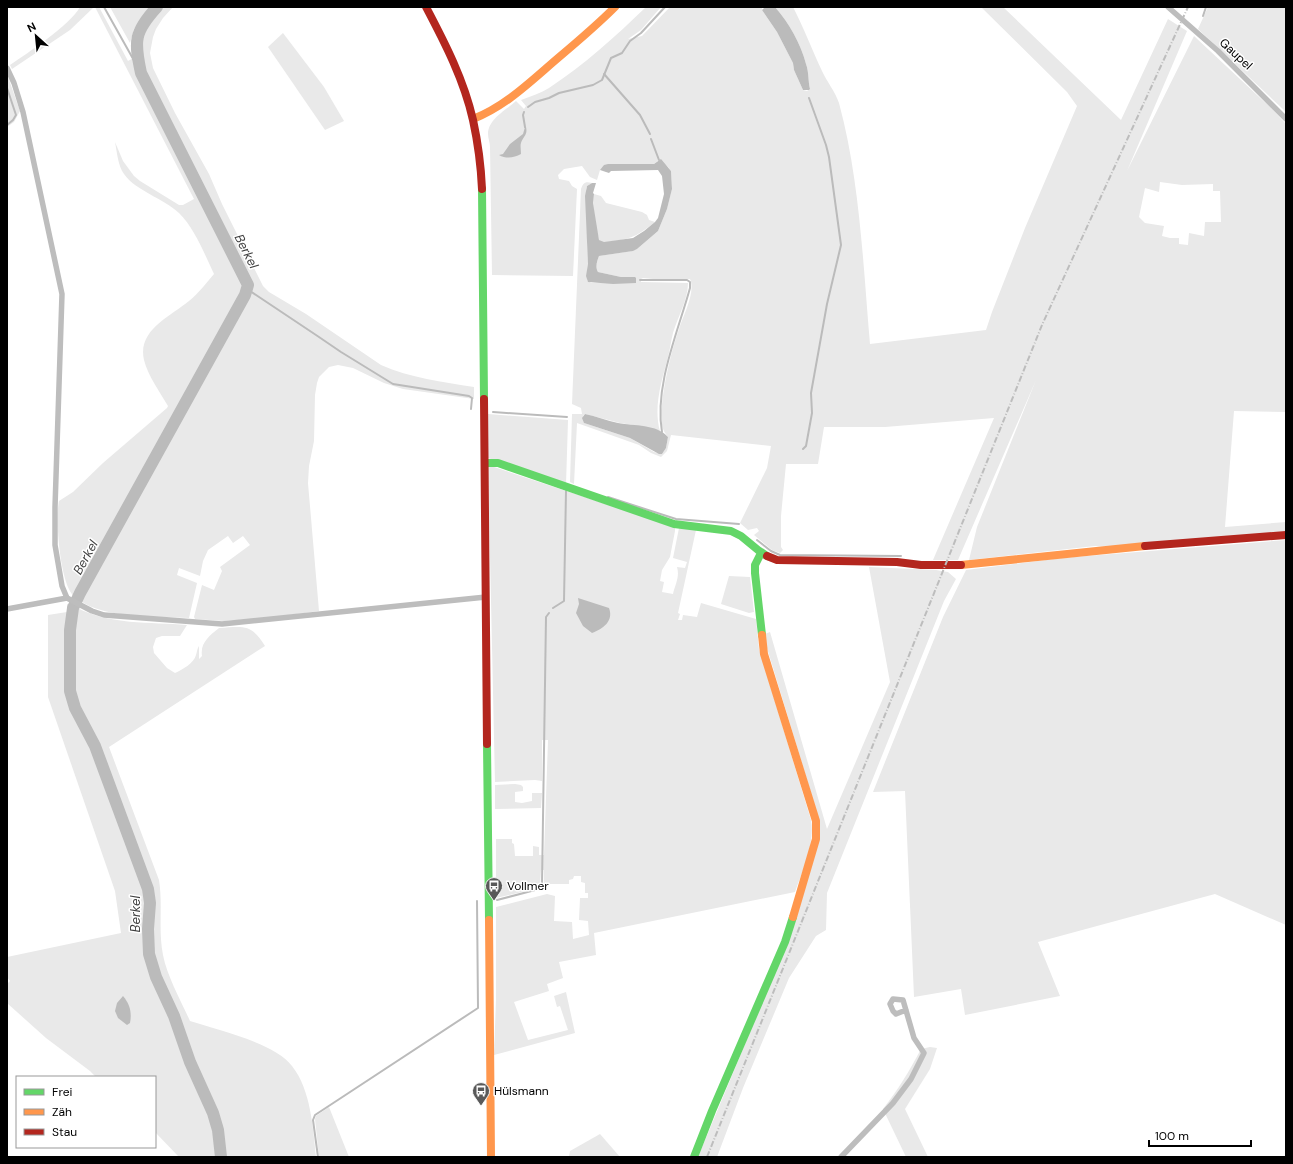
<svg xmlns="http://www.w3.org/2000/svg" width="1293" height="1164" viewBox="0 0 1293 1164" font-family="'DM Sans',sans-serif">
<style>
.green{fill:#e9e9e9;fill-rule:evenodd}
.water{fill:#bbb}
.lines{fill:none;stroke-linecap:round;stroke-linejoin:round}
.stream{stroke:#bbb;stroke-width:2}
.river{stroke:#bbb;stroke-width:12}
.street{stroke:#bdbdbd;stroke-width:5.5}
.fast{stroke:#63d668;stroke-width:8}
.slow{stroke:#ff974d;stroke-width:8}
.jam{stroke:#b3261e;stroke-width:8}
.rail{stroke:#bdbdbd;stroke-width:2;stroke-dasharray:6 2 1 2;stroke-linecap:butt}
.labels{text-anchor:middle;stroke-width:3;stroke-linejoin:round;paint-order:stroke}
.street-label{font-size:12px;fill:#000;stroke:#fff}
.poi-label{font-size:12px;fill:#000;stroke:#fff;text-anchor:start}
.water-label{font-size:13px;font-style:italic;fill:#3f3f3f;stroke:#fff}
</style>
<rect width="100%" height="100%" fill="#fff"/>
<g class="green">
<path d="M80,7H94L70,30L12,69L10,65C29,52 69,26 80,7Z"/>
<path d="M95,7H99L128,61L135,57L139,74L247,285L243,296L75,597C60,587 55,519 59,501L73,492L103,463L167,408L168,406C160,392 148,376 144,360C137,330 171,316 189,301C199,293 206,283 214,274C204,253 195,229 179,213C163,198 136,191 124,174C118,166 117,152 115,142L123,161L134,176L140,181L179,205H183L194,199Z"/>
<path d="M110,7H151L134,29L130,43Z"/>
<path d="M160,7H173L163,18L156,29L153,37L150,53L153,68L175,113L209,174L222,204L263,286L269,292L306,314L381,365C410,378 443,382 474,387V399L403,389L384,383L353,368L338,365L329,367L319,377L317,383L315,395L314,441L309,466L308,483L319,611L268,618L224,621L195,619L194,617L202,585L214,590L222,571L220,567L250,545L243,536L233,543L228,536L208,550L203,561L200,576L179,568L177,575L197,583L189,618C157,616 105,619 79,600L246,295L249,285L237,259L142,73C133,43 138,30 160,7Z"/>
<path d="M646,7H661L641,30L628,39L642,36L670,7H762V10L777,32L793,63L794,70L803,90L807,91L810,89C808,81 809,72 806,64C801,44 789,23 775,7H793C804,28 812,50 822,71C827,82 835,91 839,103C860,181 863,264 870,344L986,330L992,312L1025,228L1077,106L1067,92L981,7H1003L1121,120L1168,19L1187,31L1127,171L1194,36L1272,109L1286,124V412L1234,411L1225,527L1286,522V532L1111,547L1095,546L969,560L977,527L1036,380L958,560H933L994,418L885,427H824L818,464H786L781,516V547L783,550L780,553L772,550L754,535L759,531L757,528L748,530L740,523L767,468L771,446L671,435L667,451L661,457L651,453L639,445L577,423L574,484L570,482L572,414H582L581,408L572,404L581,189C583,183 585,181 592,183L587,186L586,189L588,264L587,280L591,283H624L634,277H621L598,272C595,267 597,261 599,256L632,251L637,249L658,231L667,209L672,189L671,171L668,167L659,160L654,164H612L600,170L597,180L590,177L582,166L564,169L558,175L559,179L569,181L572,186L577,189L573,276L492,275L490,147C490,143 488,138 488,134C488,119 506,110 516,101L524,109L526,106L521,100C531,96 541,93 549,88C584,65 616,36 646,7ZM1160,182L1182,185L1213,184V191H1220L1221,222H1205L1204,236L1189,233L1188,245L1179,244V238H1170L1162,236L1164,226L1145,223L1139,217L1145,188L1159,192ZM643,278L663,280L690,279C696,292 683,316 679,329C671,351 659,401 662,423C662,429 665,433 668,437L666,448L662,454L654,452L630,438L584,423L583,416L585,414L589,415L620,423L645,427L660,431C653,407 662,380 668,357C670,349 671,341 673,333C678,316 688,300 688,283L641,282V279Z"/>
<path d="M1208,7H1286V112L1198,29Z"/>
<path d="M283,33L324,87L344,121L325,130L268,47Z"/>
<path d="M7,74L20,111L14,122L7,127Z"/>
<path d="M594,194L601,196L606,203L642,212L647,215L649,220L655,222C641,233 633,239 614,241C610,242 606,242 601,242L599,240C596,226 591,209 594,194Z"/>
<path d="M488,414L568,420L566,484L488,458Z"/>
<path d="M488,465L675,527V531L670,557L662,570L660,581L664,582L662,592L673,594C675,585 680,577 677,567L685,568L687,562L673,558L679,528L696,530L678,613L680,614L678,620H682L683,615L697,617L701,603L756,619L759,649L811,820C815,845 803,869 795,892L594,933L596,955L559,962L563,978L547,984L549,991L514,1002L528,1040L568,1030L560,1006L557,1007L554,996L566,992L575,1033L494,1055L496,1000V907L547,894L555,896L554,921L572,922L573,939L589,935L588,921L579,920L580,898H588V893H585V883L581,882V876H574L573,879L569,880V884H544V870H541L540,885L539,888L496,898V839H512V843L514,844L515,856H533V846L539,847V855H544L548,740H542V781L535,780L495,782Z"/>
<path d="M1286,540V925L1215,894L1038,942L1060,996L965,1015L961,989L914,997L905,791L873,792L943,617L966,570L1062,558Z"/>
<path d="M869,567L936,570L948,572L956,579L944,601L827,893L826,930L816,936L789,978L743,1088L717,1157H698L788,941L818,816L767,648L765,634L770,632L827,829L890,682Z"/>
<path d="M729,576L750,577L754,612L749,613L721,604Z"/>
<path d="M67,604H71C66,625 66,671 70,693C73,715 88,734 96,755C112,794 127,835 142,875L147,890L148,903L146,931L147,954L155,979L172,1017L188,1064L212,1114L217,1130L220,1157H179L155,1132V1077H96L90,1071L46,1038L7,1003V984L10,981L7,977V957L121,933L115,891L48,697V615L67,612Z"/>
<path d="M76,607C107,625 151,622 187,625L180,636H162L156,638L153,647L154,653L167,668L175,673C182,670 194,663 196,655C197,652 197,649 199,646V659L202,656C200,643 209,636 219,628C243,627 251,623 265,646L109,747L159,880C163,905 158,930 163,955C167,976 181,1001 190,1021C218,1030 275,1043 292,1066C311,1090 313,1128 316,1157H222L219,1132L214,1113L191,1058L177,1015L160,979L153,960L149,932L152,902L151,889L98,751C96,745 94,739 91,734C86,724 79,715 76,704C70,685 69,624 76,607Z"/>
<path d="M515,784L521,785L523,787V791L515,792V802L522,803L532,801V793H542L541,808L495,809V785Z"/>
<path d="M930,1047L937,1048L930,1069L905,1109L928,1157H906L883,1109C898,1090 910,1070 921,1049Z"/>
<path d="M329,1107L349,1157H319L315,1119L316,1116Z"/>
<path d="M600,1134L620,1157H569L570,1151Z"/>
</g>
<g class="water">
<path d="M765,7H775C789,23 801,44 806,64C809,72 808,81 810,89L809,90H803L794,70L793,63L777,32L762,10Z"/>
<path d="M525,127H526C528,135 523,136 521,143C520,146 521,150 521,154C514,158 506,159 499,155L503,154L510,144L523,134Z"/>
<path d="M661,159L671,171L672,189L667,209L658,231L637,249L633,251L599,256C597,261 595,267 598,272L621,277H635L636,278V283L613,284L588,282L586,276L588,264L585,196L587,186L592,183H596L593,193L594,194L593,203L599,240L604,242L633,238L644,231L655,222L658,218L664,194L662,176L658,170L611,171L609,173L600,170L604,165L608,164H654Z"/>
<path d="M585,414C596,416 607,421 618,423C634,426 657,424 668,437L666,448L662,454H659L630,438L584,423L582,418Z"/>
<path d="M578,598L609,608C614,621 603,629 592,633L583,626L576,613L579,604Z"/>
<path d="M123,996C130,1004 132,1013 130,1023L127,1025L118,1018L115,1011L117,1003Z"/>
</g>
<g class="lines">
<g class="stream">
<path d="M104,7L141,73"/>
<path d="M1203,16L1206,7"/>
<path d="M604,74L640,115L650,134"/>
<path d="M7,88L16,115L13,120L7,125"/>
<path d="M528,107L535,102L549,98L559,93L593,85L602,80L611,58L622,53L630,41L641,33L665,7"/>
<path d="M524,112L523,115L525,127"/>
<path d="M651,139L659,160"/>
<path d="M640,280H687L690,282V288C678,332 654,386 662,432"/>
<path d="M247,289L316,335L341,352L393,384L469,396L472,398L471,409"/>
<path d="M493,412L567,417"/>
<path d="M803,449L806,446L812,413L811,393L827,304L841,245L829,157L826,145L809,98"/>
<path d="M608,497L676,519L739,524"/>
<path d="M757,540L771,551L780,555L901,556"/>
<path d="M553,608L564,601L566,491"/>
<path d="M497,900L539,889L542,885L546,617L549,613"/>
<path d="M318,1157L313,1120L315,1115L478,1008L477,901"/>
</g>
<path class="river" d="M157,7C134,32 134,41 141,73L248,285L245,295L80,593L73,608L70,630V691L75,708L95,746L148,889L150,903L148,929L149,954L156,977L174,1016L190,1062L213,1113L218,1130L221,1157"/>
<g class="street">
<path d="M1168,7L1218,51L1286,119"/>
<path d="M7,68L14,83L23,112L62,294L55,507V545L62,586L67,598"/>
<path d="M7,609L67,598L92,611L104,615L222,624L486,597"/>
<path d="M841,1157L893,1103L911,1079L924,1053L914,1038L903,1000L893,999L890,1004L893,1011L896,1014L906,1010"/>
</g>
<g class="fast">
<path d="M482,189L484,399"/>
<path d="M485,463H498L674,524L731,531L741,536L758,550L767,556"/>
<path d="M761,553L755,565V573L762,635"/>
<path d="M487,744L489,920"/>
<path d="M694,1157L712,1111L785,942L793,917"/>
</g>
<g class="slow">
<path d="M473,119C506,106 531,81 558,58C577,42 597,25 615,7"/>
<path d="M961,565L1145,546"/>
<path d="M762,635L764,654L816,821V839L793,917"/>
<path d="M489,920L491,1157"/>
</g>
<g class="jam">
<path d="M426,7C445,43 464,80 473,120C478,143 481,166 482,189"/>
<path d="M484,399L487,744"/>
<path d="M1145,546L1286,535"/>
<path d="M767,556L777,560L897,562L921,565H961"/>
</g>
<path class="rail" d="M707,1157L1042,325L1188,7"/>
</g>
<defs>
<g id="bus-pin" transform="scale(0.9)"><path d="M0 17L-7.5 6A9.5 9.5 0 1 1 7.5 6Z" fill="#595959" stroke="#fff"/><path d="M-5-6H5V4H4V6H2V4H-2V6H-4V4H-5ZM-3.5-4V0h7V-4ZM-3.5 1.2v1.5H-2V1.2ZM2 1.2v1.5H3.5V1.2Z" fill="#fff"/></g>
</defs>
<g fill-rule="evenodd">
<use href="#bus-pin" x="494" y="886"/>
<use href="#bus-pin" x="481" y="1091"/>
</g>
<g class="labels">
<g class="street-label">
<text transform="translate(1236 54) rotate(43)" y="4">Gaupel</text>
</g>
<g class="poi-label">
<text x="507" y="890">Vollmer</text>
<text x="494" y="1095">Hülsmann</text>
</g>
<g class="water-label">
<text transform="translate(247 251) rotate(63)" y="5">Berkel</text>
<text transform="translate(85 557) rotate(-61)" y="5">Berkel</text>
<text transform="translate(135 914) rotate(-90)" y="5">Berkel</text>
</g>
</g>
<rect width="1293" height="1164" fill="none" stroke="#000000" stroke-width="16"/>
<rect x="16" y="1076" width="140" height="72" fill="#ffffff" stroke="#999999"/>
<rect x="24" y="1089" width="20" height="6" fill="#63d668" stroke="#999999"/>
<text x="52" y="1096" font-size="12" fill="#000000">Frei</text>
<rect x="24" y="1109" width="20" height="6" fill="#ff974d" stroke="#999999"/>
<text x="52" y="1116" font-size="12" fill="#000000">Zäh</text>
<rect x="24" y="1129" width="20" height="6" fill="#b3261e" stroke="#999999"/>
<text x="52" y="1136" font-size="12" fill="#000000">Stau</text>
<g transform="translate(36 36) rotate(333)" stroke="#ffffff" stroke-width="3" paint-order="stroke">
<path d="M0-3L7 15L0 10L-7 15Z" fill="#000000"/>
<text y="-6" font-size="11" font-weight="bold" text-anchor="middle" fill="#000000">N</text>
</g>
<path d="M1149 1140v6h102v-6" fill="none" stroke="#000000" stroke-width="2"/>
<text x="1155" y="1140" font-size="12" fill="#000000" stroke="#ffffff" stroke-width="3" paint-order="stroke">100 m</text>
</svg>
